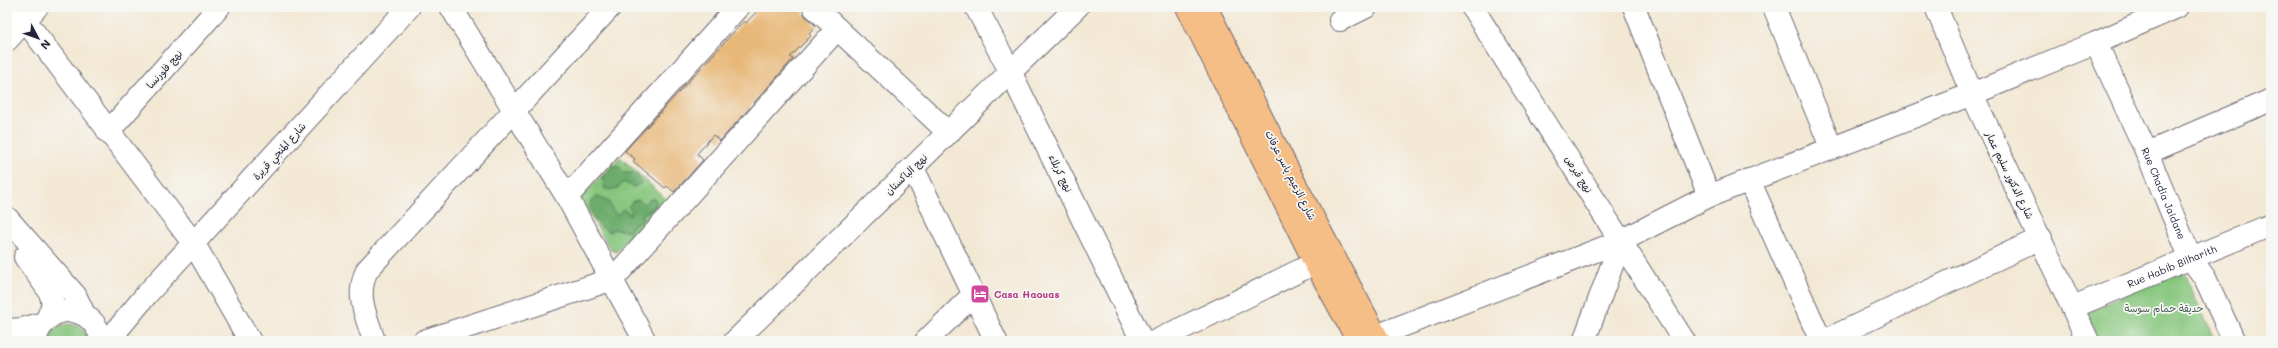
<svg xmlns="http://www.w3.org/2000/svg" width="2278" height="348" viewBox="0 0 2278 348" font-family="Mali,'Playpen Sans Arabic',sans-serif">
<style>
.green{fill:#86c67d;stroke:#54745c}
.forest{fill:#6cab6c;stroke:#476654}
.building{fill:#e8b879}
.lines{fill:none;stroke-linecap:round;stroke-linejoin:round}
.minor-casing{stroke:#6b6771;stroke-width:24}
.major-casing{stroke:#6b6771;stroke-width:24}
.minor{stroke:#fff;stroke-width:22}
.major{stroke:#f6be87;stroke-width:22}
.labels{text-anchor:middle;stroke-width:3.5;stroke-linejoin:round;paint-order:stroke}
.street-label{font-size:10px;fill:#22223b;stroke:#f6f6f2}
.hotel-label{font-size:10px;font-weight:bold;fill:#b23c85;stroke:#f6f6f2;text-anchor:start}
.park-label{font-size:10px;fill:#455b52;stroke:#f6f6f2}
</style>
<rect width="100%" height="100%" fill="#f6f6f2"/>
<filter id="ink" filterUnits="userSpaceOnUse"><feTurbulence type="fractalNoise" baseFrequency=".025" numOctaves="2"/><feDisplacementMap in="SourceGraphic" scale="8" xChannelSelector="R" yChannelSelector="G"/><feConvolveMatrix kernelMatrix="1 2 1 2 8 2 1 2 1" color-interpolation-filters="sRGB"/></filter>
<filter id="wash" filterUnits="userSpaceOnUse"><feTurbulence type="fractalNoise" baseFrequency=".012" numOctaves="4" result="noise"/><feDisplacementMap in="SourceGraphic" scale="16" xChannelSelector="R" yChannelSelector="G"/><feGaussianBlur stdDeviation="0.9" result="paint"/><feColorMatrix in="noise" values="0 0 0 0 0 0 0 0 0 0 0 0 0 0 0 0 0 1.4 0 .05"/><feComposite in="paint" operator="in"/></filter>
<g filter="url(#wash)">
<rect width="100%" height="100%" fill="#f3e8d4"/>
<g class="green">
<path d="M620,157L667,200L616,252L611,250L581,200L583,195Z"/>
<path d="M2181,267L2215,341H2080L2077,318Z"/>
<path d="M66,324C77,324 86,329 88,341H49L54,330Z"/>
</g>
<g class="forest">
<path d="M618,165L624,173H634L640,179L641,183L634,187L623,182C618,190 613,190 605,189L602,177L612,167Z"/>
<path d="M596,196L609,202L613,211L618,215L622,209L627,211L629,215L632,211L628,207L633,201L639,200L644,204L650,199H655L656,206L642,215V219L632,226L630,231L613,229L611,232C599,229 589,213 590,202Z"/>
</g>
<g id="blocks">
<path class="building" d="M761,7H801L805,16L816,26L809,34L811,36L790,57L793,59L720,141L713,135L697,154L703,160L674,192L667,186L665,188L633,161L635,159L625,151L744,21L746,23Z"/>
</g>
</g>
<g filter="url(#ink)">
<use href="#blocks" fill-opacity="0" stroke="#6b6771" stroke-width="1"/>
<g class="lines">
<g class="minor-casing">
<g id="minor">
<path d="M15,7L194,244L250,341"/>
<path d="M451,7L567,197L645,341"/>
<path d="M814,7L949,133"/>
<path d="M976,7L1011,73L1142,341"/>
<path d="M1472,7L1684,341"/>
<path d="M1634,7L1709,196"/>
<path d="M1774,7L1831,147"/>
<path d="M1936,7L1972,94L2088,341"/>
<path d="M1340,20L1366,7"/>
<path d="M7,40L37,7"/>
<path id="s1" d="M2096,43L2147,153L2191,259L2205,278L2234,341"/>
<path d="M108,132L219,7"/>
<path d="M2147,153L2271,100"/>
<path d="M913,168L996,341"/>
<path d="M1749,180L1821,341"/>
<path d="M567,197L738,7"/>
<path d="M7,218L75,295L84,314"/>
<path d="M25,257L50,292L53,304L48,317"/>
<path id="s2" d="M2073,307L2271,225"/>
<path d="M7,330L22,329L43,323"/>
<path d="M1376,336L1621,241L1709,196L1972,94L2096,43L2177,7"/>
<path d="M35,341C44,301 93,301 102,341"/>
<path d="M108,341L147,294L409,7"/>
<path d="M374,341C366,314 355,297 367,270L610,7"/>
<path d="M424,341L613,279L837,29"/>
<path d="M735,341L1077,7"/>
<path d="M926,341L973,295"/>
<path d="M1156,341L1315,263"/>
<path d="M1584,341L1621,241"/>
<path d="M1824,341L2041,238"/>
</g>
</g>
<g class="major-casing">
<g id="major">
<path d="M1187,7L1315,263L1358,341"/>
<path d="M1206,7L1293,180L1379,341"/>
</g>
</g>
<use href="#minor" class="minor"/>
<use href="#major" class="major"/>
</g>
</g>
<defs>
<g id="hotel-square" transform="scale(1)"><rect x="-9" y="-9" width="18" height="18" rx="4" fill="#d1479c" stroke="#f6f6f2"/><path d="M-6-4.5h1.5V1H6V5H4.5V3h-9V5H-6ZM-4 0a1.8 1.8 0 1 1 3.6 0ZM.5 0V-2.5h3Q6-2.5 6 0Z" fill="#fff"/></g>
</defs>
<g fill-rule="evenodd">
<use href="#hotel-square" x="980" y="294"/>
</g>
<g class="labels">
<g class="street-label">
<text transform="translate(164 69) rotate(-48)" y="4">نهج فلورنسا</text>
<text transform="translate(279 151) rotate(-48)" y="4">شارع المنجي قريرة</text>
<text transform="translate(1061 173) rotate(64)" y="4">نهج كربلاء</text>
<text transform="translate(906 174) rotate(-44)" y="4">نهج الباكستان</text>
<text transform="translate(1579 174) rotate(58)" y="4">نهج قبرص</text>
<text transform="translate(1291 175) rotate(63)" y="4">شارع الزعيم ياسر عرفات</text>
<text transform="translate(2010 175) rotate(64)" y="4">شارع الدكتور سليم عمار</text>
<text dy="4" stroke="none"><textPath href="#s1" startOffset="165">Rue Chadia Jaidane</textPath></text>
<text dy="4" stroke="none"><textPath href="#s2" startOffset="107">Rue Habib Bilharith</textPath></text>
</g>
<g class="hotel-label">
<text x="994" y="298">Casa Haouas</text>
</g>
<g class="park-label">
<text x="2164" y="312">حديقة حمام سوسة</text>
</g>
</g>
<rect width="2278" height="348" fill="none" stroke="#f6f6f2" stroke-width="24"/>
<g transform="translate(38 38) rotate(131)" stroke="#f6f6f2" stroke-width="3" paint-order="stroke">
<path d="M0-3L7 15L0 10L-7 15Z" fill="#22223b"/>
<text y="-6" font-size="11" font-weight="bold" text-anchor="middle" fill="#22223b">N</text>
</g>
</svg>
